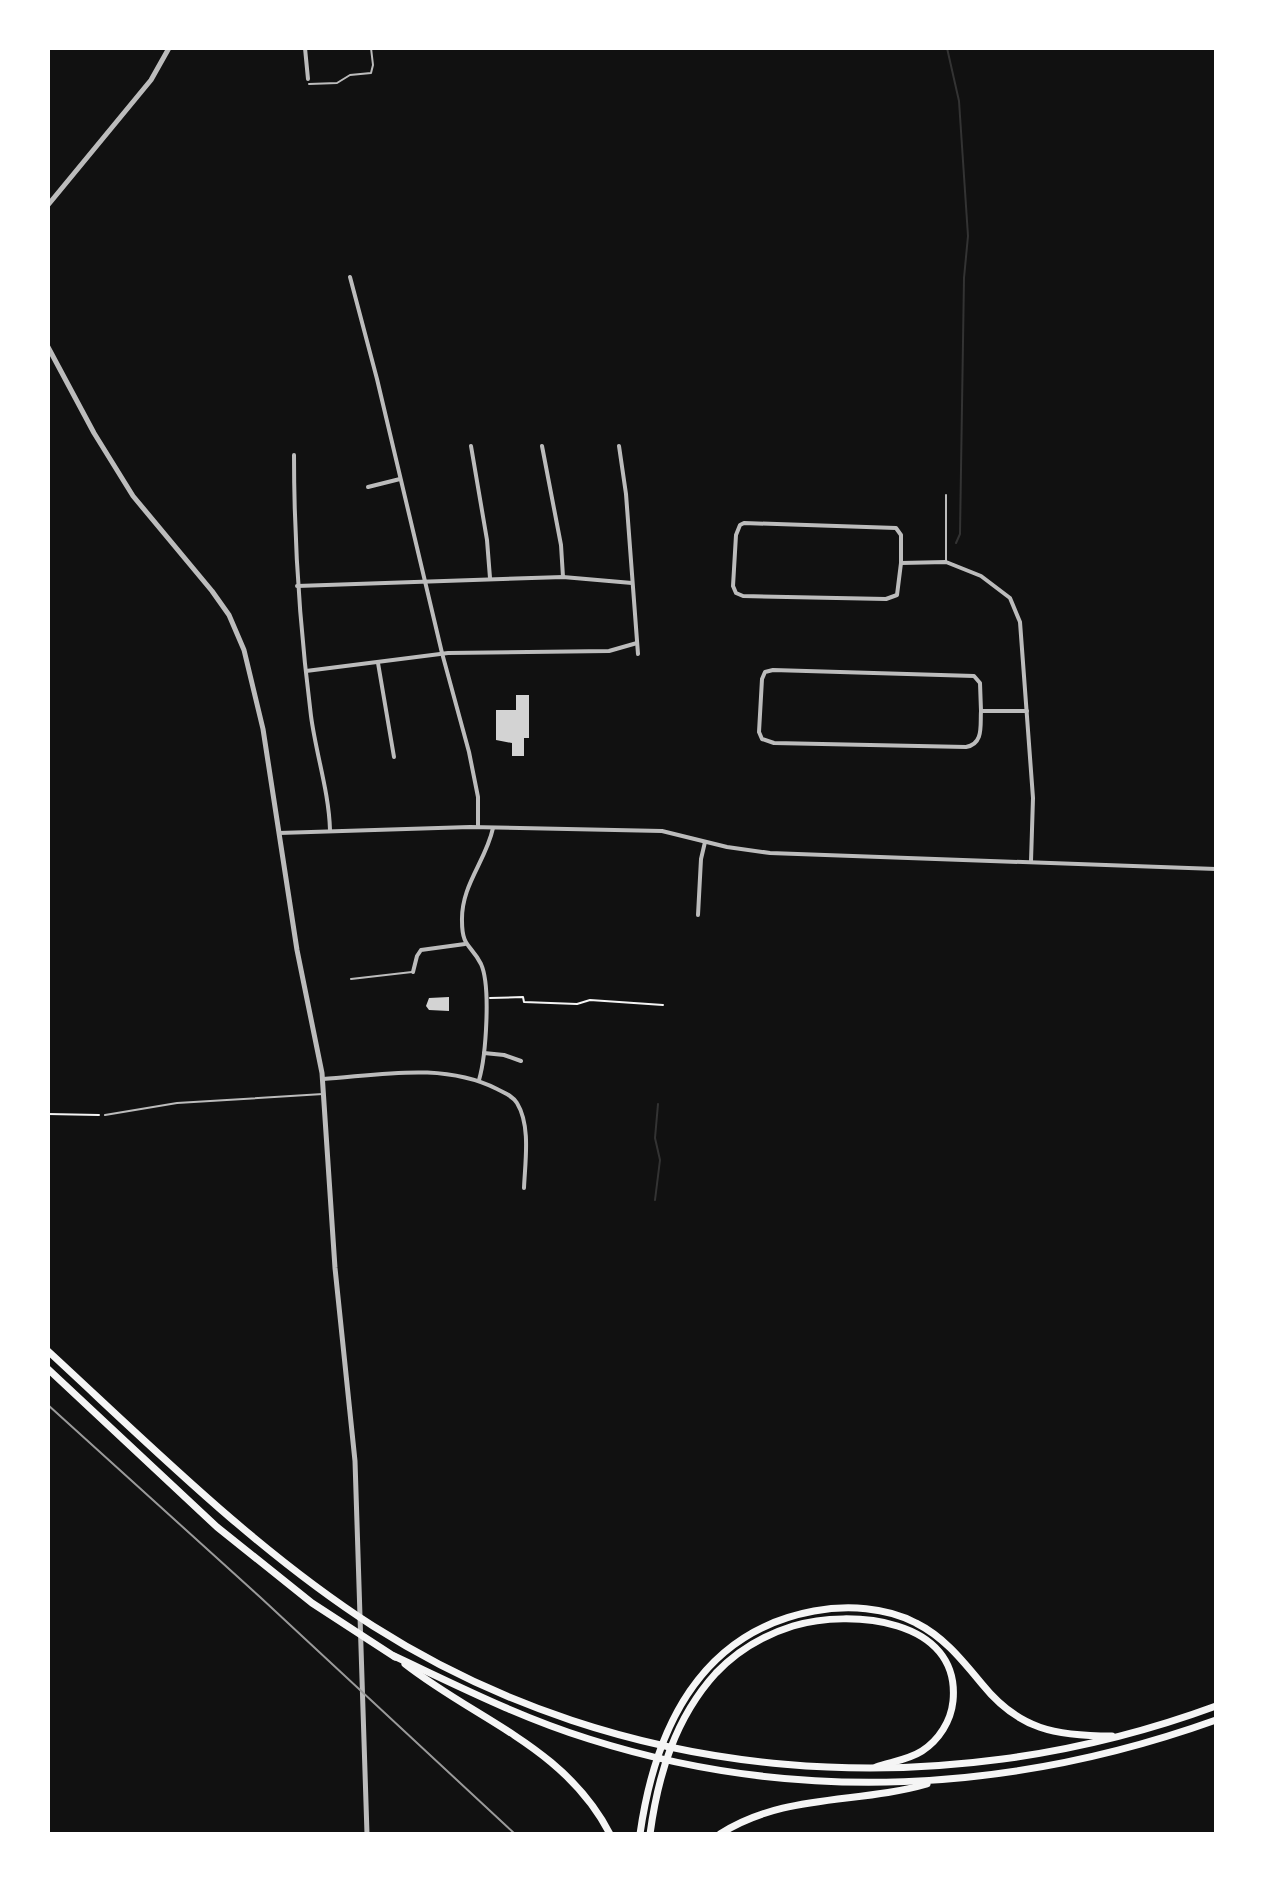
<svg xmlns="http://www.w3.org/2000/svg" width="1264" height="1882" viewBox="0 0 1264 1882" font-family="'DejaVu Sans',sans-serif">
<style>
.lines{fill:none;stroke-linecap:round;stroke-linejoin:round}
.stream{stroke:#333;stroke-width:2}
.building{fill:#d3d3d3}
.path{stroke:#f5f5f5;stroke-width:2}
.service{stroke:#bcbcbc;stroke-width:2}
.minor{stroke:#bcbcbc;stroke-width:4}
.tertiary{stroke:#bcbcbc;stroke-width:5}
.motorway{stroke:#f5f5f5;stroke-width:7}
.rail{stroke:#9a9a9a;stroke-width:2}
</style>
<rect width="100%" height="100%" fill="#111"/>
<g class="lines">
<g class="stream">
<path d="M947,48L959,101L968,236L964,278L960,534L956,543"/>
<path d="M655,1200L660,1160L655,1138L658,1104"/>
</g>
</g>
<g class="building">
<path d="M516,695H529V738H524V756H512V743L496,740V710H516Z"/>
<path d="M449,997V1011L429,1010L426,1006L429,998Z"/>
</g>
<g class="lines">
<g class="path">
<path d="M490,998L523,997L524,1002L577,1004L590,1000L663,1005"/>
<path d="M48,1114L99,1115"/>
</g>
<g class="service">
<path d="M309,84L337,83L350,75L371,73L373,65L371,48"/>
<path d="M946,495V561"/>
<path d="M351,979L412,972"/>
<path d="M105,1115L177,1103L323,1094"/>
</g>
<g class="minor">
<path d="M305,48L308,79"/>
<path d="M350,277L377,379L442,653L469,752L478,797V827"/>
<path d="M471,446L487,540L490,578"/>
<path d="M542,446L561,545L563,577"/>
<path d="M619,446L626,494L638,654"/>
<path d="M294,455C294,543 300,629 311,716C316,754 329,792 330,830"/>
<path d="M368,487L400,479"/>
<path d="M901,563V535L896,528L744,523L740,525L736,535L733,586L736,593L743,596L886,599L897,595L901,563L946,562L981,576L1010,598L1020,622L1033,798L1031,861"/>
<path d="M297,586L563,577L632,583"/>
<path d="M378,663L394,757"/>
<path d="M306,671L448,653L609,651L637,643"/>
<path d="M981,711L980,683L974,676L773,670L765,672L762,679L759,732L762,739L774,743L966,747C984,744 980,725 981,711H1027"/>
<path d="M279,833L470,827L662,831L727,847L770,853L1216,869"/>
<path d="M698,915L701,859L705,842"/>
<path d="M413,972L417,956L421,950L465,944"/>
<path d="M484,1053L504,1055L521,1061"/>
<path d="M323,1079C381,1075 443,1062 497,1089C505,1093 513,1096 517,1103C531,1126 525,1162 524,1188"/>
<path d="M479,1080C486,1056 491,986 481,964C471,944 462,948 462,921C461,885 486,861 493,828"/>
</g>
<g class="tertiary">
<path d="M48,205L151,80L169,48"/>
<path d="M48,347L94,433L133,496L212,591L229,615L244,650L263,729L297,950L322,1073L335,1268L355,1461L367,1834"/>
</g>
<g class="motorway">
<path d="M48,1351C151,1446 255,1550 373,1626C624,1786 939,1808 1216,1706"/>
<path d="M48,1369L217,1527L312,1603L395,1657"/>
<path d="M394,1656C458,1686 521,1718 589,1739C797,1805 1012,1793 1216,1720"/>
<path d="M405,1664C478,1721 565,1747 610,1834"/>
<path d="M640,1834C655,1729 700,1632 814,1611C847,1605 886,1607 916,1623C944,1637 962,1660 982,1684C1019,1730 1056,1736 1112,1736"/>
<path d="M650,1834C658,1775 675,1718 716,1673C737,1651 764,1635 793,1626C850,1609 961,1618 953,1701C951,1721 939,1740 922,1751C908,1760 890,1762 876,1767"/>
<path d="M720,1834C784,1793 858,1804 927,1784"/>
</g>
<path class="rail" d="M48,1405L260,1597L515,1834"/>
</g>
<rect width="1264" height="1882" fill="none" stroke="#ffffff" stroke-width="100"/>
</svg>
